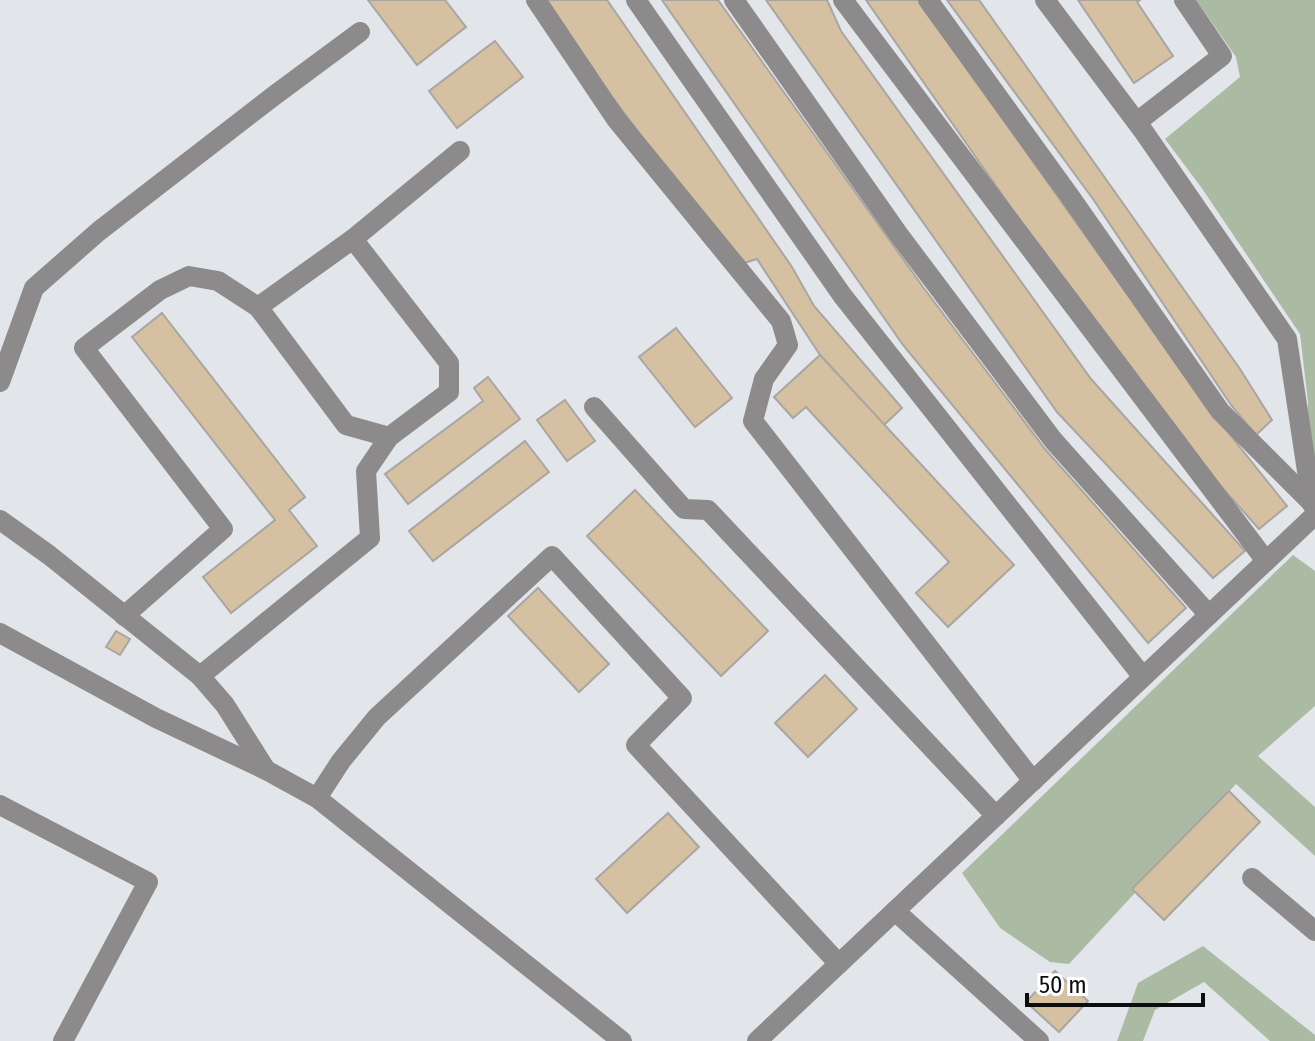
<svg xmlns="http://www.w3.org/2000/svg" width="1315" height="1041" viewBox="0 0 1315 1041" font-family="'Fira Sans Condensed',sans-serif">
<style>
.green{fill:#abbba3}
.building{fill:#d5c0a1;stroke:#a9a6a2;stroke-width:2}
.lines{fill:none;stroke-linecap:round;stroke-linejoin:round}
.minor{stroke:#8c8a8a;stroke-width:20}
</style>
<rect width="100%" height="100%" fill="#e2e6ea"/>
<g class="green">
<path d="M1196,0H1315V475L1306,470L1308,402L1300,334L1201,187L1165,139L1240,77L1236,57Z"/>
<path d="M1293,555L1315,571V706L1258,756L1315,807V856L1236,784L1069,964L1050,962L1000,928L962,873Z"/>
<path d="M1203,946L1315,1035V1041H1270L1204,982L1155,1010L1143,1041H1117L1138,983Z"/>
</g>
<g class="building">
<path d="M368,0H445L466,27L417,65Z"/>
<path d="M547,0H607L792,267L814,306L902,408L884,425L820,355L757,259L744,263L646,142L607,90Z"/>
<path d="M662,0H718L923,287L1045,449L1186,608L1148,643L903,345Z"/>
<path d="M766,0H827L841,31L1091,379L1245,551L1213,578L1057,412Z"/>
<path d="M866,0H918L1203,401L1287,506L1259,529L1152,409Z"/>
<path d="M947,0H979L1011,45L1240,369L1272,420L1256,435L1231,405L1093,199Z"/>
<path d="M1078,0H1140L1137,2L1173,56L1134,83Z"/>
<path d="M495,41L523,77L457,128L429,91Z"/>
<path d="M162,313L305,497L289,510L317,546L231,613L203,577L275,520L132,337Z"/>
<path d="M676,328L732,398L695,427L639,357Z"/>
<path d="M820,355L1014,565L948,627L916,593L949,562L806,407L793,418L774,397Z"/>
<path d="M488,377L520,419L408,504L385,474L483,401L474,388Z"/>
<path d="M565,400L595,441L567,461L537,420Z"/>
<path d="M525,441L549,472L433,561L409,531Z"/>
<path d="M635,490L768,631L721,676L587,536Z"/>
<path d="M538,588L609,664L579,692L508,616Z"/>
<path d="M116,631L130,639L120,655L106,647Z"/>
<path d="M825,675L857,709L808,757L775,723Z"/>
<path d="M1229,791L1260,822L1164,920L1132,889Z"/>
<path d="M668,813L699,847L627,913L596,879Z"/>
<path d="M1055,971L1088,1001L1059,1032L1026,1002Z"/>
</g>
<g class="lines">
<g class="minor">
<path d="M536,0L616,119L781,321L788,345L764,379L753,421L1033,781"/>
<path d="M636,0L842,295L1143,677"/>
<path d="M734,0L899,235L1053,440L1209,615"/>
<path d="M843,0L1266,561"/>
<path d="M928,0L1069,195L1220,411L1312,503"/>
<path d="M1045,0L1144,132L1287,339L1312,504"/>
<path d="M1137,122L1222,56L1184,0"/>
<path d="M353,239L460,151"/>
<path d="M0,382L34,288L99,231L275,95L360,32"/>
<path d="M594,407L684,509L708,510L996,816"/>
<path d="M0,520L49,555L200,676L225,705L266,770"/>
<path d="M124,616L223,529L84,348L160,290L189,276L218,281L258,307L346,425L389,437L449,392V363L353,239L258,307"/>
<path d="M0,633L156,718L266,770L317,798"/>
<path d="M200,676L370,538L366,471L389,437"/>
<path d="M0,805L148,882L63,1041"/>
<path d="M1252,878L1315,931"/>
<path d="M895,911L1039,1041"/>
<path d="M622,1041L317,798L341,761L377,717L552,556L682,698L636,745L839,964"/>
<path d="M757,1041L1315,515"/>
</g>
</g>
<path d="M1027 993v12h176v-12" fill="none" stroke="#0b0d0e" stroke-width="4"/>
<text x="1039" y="993" font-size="24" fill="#0b0d0e" stroke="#ffffff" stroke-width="6" paint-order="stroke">50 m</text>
</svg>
